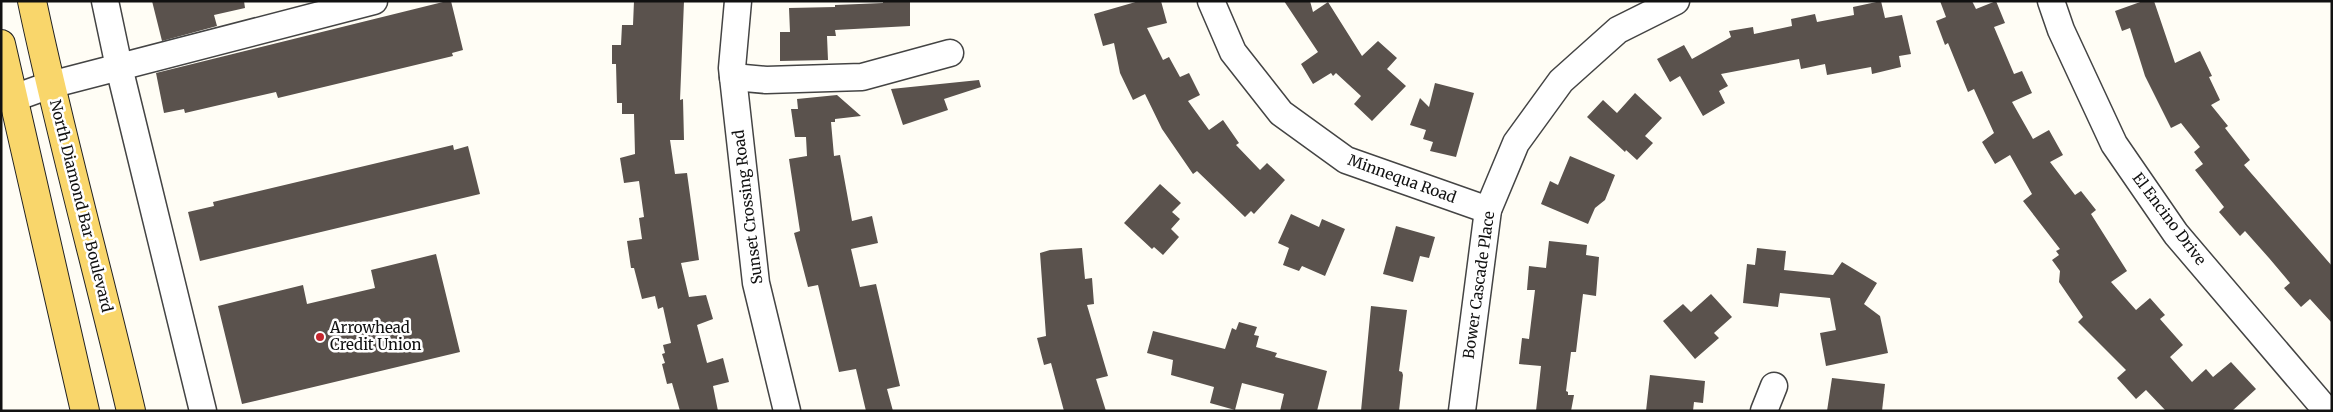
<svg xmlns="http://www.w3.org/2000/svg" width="2333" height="412" viewBox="0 0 2333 412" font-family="Merriweather,serif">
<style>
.building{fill:#5a524d}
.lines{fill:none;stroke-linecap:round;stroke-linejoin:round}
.minor-casing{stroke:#444;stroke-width:29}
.major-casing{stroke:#222;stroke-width:30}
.minor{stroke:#fff;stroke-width:26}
.major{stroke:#f9d66b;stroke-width:28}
.poi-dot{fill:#c4262e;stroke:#fff;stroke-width:2}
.labels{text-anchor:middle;stroke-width:5;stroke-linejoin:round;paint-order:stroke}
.street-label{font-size:15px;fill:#111;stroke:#fff}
.poi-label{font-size:15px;fill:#111;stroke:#fff;text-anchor:start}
</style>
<rect width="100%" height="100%" fill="#fffdf5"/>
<g class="building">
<path d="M152,1H244L245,8L214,15L217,26L162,41Z"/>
<path d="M447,1H451L463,50L452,53L453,56L278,98L276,92L185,113L184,109L164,113L156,73Z"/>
<path d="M634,1H684L680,100L683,99L684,140H670L675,174L687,173L699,260L681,263L689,297L706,295L713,319L697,325L707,363L723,358L729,382L713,386L718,411H680L672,383L667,384L662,364L665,363L662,354L665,353L663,345L671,343L663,307L658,309L655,296L642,299L634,268H631L627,241L642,239L639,218L644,217L639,181L624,183L620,158L635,154L634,114H622V103H617L616,64H612V45H621L622,25H633Z"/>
<path d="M883,1H910V26L835,30L836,36H827L828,60L780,61V32H790L789,8L835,7V5L883,3Z"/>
<path d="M1139,1H1161L1167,23L1147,28L1163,60L1169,57L1180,77L1189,73L1200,95L1188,101L1209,130L1223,120L1239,143L1236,145L1260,170L1267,163L1285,180L1254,214L1251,211L1245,217L1197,171L1193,174L1162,129L1145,94L1133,100L1120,73L1114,43L1103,46L1094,14Z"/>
<path d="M1284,1H1310L1313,12L1328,2L1362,56L1378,41L1397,58L1387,69L1406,86L1372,121L1354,104L1361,96L1336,73L1333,76L1331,73L1313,84L1301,64L1318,52Z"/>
<path d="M1881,1L1885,18L1902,15L1911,54L1899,56L1901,67L1872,74L1871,67L1827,75L1825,64L1801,69L1799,59L1721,74L1728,86L1719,91L1725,103L1703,116L1680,76L1670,82L1657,59L1684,45L1692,59L1731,37L1729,31L1753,27L1754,34L1792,26L1791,19L1815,14L1817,22L1854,15L1853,7Z"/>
<path d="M1940,1H1972L1976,9L1996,1L2005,23L1994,27L2014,74L2022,71L2032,93L2012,102L2033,139L2049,130L2063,155L2050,162L2075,195L2081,191L2096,210L2091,214L2127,271L2111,282L2136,310L2150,298L2165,315L2160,319L2183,345L2170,357L2192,382L2206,369L2213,377L2231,362L2256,389L2232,411H2166L2146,390L2136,399L2117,378L2126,370L2078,322L2083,317L2059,282L2060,271L2052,260L2059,255L2056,251L2060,249L2023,201L2032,194L2010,155L1995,164L1982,142L1994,133L1974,89L1968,92L1948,43L1945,45L1936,21L1946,17Z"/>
<path d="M2143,1H2154L2175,63L2200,51L2212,76L2209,77L2220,100L2211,105L2228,126L2225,128L2250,160L2244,165L2332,266V323L2310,299L2301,307L2284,288L2290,283L2269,258L2245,231L2240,236L2219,212L2224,207L2195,170L2203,164L2194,152L2200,147L2181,123L2171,128L2145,76L2130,28L2122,31L2115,11Z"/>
<path d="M979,80L981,87L944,99L948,110L903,125L891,89Z"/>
<path d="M1435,83L1474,93L1456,157L1430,151L1433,142L1423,139L1426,130L1410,125L1420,98L1429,107Z"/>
<path d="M1635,93L1662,118L1645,136L1653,143L1637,160L1626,150L1625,152L1587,117L1603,100L1617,113Z"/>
<path d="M837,95L861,116L835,119V122H831L834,156L840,155L852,221L872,216L878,243L851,249L860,287L876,284L900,386L887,389L893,411H866L856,369L839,372L818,285L808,287L794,233L800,231L789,159L807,156L806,137H795L791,109H798L797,99Z"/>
<path d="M453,145L454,150L468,146L480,194L200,261L188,212L214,206L213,202Z"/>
<path d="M1570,156L1615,175L1605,200L1595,208L1588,224L1541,204L1550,181L1558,185Z"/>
<path d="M1160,184L1181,203L1172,212L1180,219L1171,229L1179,237L1163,255L1154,247L1152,249L1124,223Z"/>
<path d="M1291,214L1319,227L1322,219L1345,229L1325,276L1302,266L1299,271L1283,265L1289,248L1278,243Z"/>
<path d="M1396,226L1435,237L1429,258L1420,256L1413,282L1383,274Z"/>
<path d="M1549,241L1587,245L1586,255L1599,257L1596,296L1583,294L1576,352H1571L1566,391L1568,392V395H1574L1571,411H1536L1541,366L1519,364L1522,338L1529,339L1535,290H1527L1529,266L1546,268Z"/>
<path d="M1082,248L1085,279L1092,278L1094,304L1087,305L1108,376L1096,379L1106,411H1064L1051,363L1044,365L1037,338L1046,336L1040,253L1050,250Z"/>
<path d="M1757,248L1786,251L1784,270L1833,275L1842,262L1877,283L1864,304L1880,316L1888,353L1826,366L1820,333L1836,330L1830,298L1780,293L1778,307L1743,303L1747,264L1755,265Z"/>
<path d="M436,254L460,352L242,404L218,306L303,285L307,304L375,288L371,270Z"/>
<path d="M1711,294L1732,317L1714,333L1719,338L1695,359L1663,321L1683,304L1691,312Z"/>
<path d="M1371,306L1407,310L1399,371L1402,372L1403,375L1399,411H1361Z"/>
<path d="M1239,322L1257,327L1254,335L1259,336L1256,347L1277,353L1275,357L1327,371L1317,411H1280L1284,394L1242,383L1235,410L1210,403L1214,387L1171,375L1173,360L1147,353L1153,331L1225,349L1232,328L1236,330Z"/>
<path d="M1650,375L1705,381L1703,403L1694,402L1693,411H1646Z"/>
<path d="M1832,378L1885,384L1882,411H1827Z"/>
</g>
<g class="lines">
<g class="minor-casing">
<g id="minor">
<path d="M105,1L119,67L203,411"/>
<path d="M738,1L732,68L756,283L787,411"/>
<path d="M1211,1L1233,52L1281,113L1346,160L1488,210"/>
<path d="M2051,1L2061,30L2114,144L2176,234L2327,411"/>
<path d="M733,77L766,80L862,77L950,53"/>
<path d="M14,98L50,85L374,1"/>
<path d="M1462,411L1488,210L1516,143L1561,81L1618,30L1676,1"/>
<path d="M1764,411L1774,386"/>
</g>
</g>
<g class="major-casing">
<g id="major">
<path d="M32,1C61,139 99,274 131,411"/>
<path d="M1,44L85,411"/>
</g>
</g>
<use href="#minor" class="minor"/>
<use href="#major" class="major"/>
</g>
<circle class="poi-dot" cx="320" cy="337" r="5"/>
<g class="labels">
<g class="street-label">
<text transform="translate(1402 179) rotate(20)" y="5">Minnequa Road</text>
<text transform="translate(81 206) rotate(76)" y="5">North Diamond Bar Boulevard</text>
<text transform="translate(748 207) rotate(-97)" y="5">Sunset Crossing Road</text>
<text transform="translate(2169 219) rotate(53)" y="5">El Encino Drive</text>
<text transform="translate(1479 285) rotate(-82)" y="5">Bower Cascade Place</text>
</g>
<g class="poi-label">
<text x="330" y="333">Arrowhead<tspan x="330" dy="17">Credit Union</tspan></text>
</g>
</g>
<rect width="2333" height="412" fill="none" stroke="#111111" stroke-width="5"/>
</svg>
